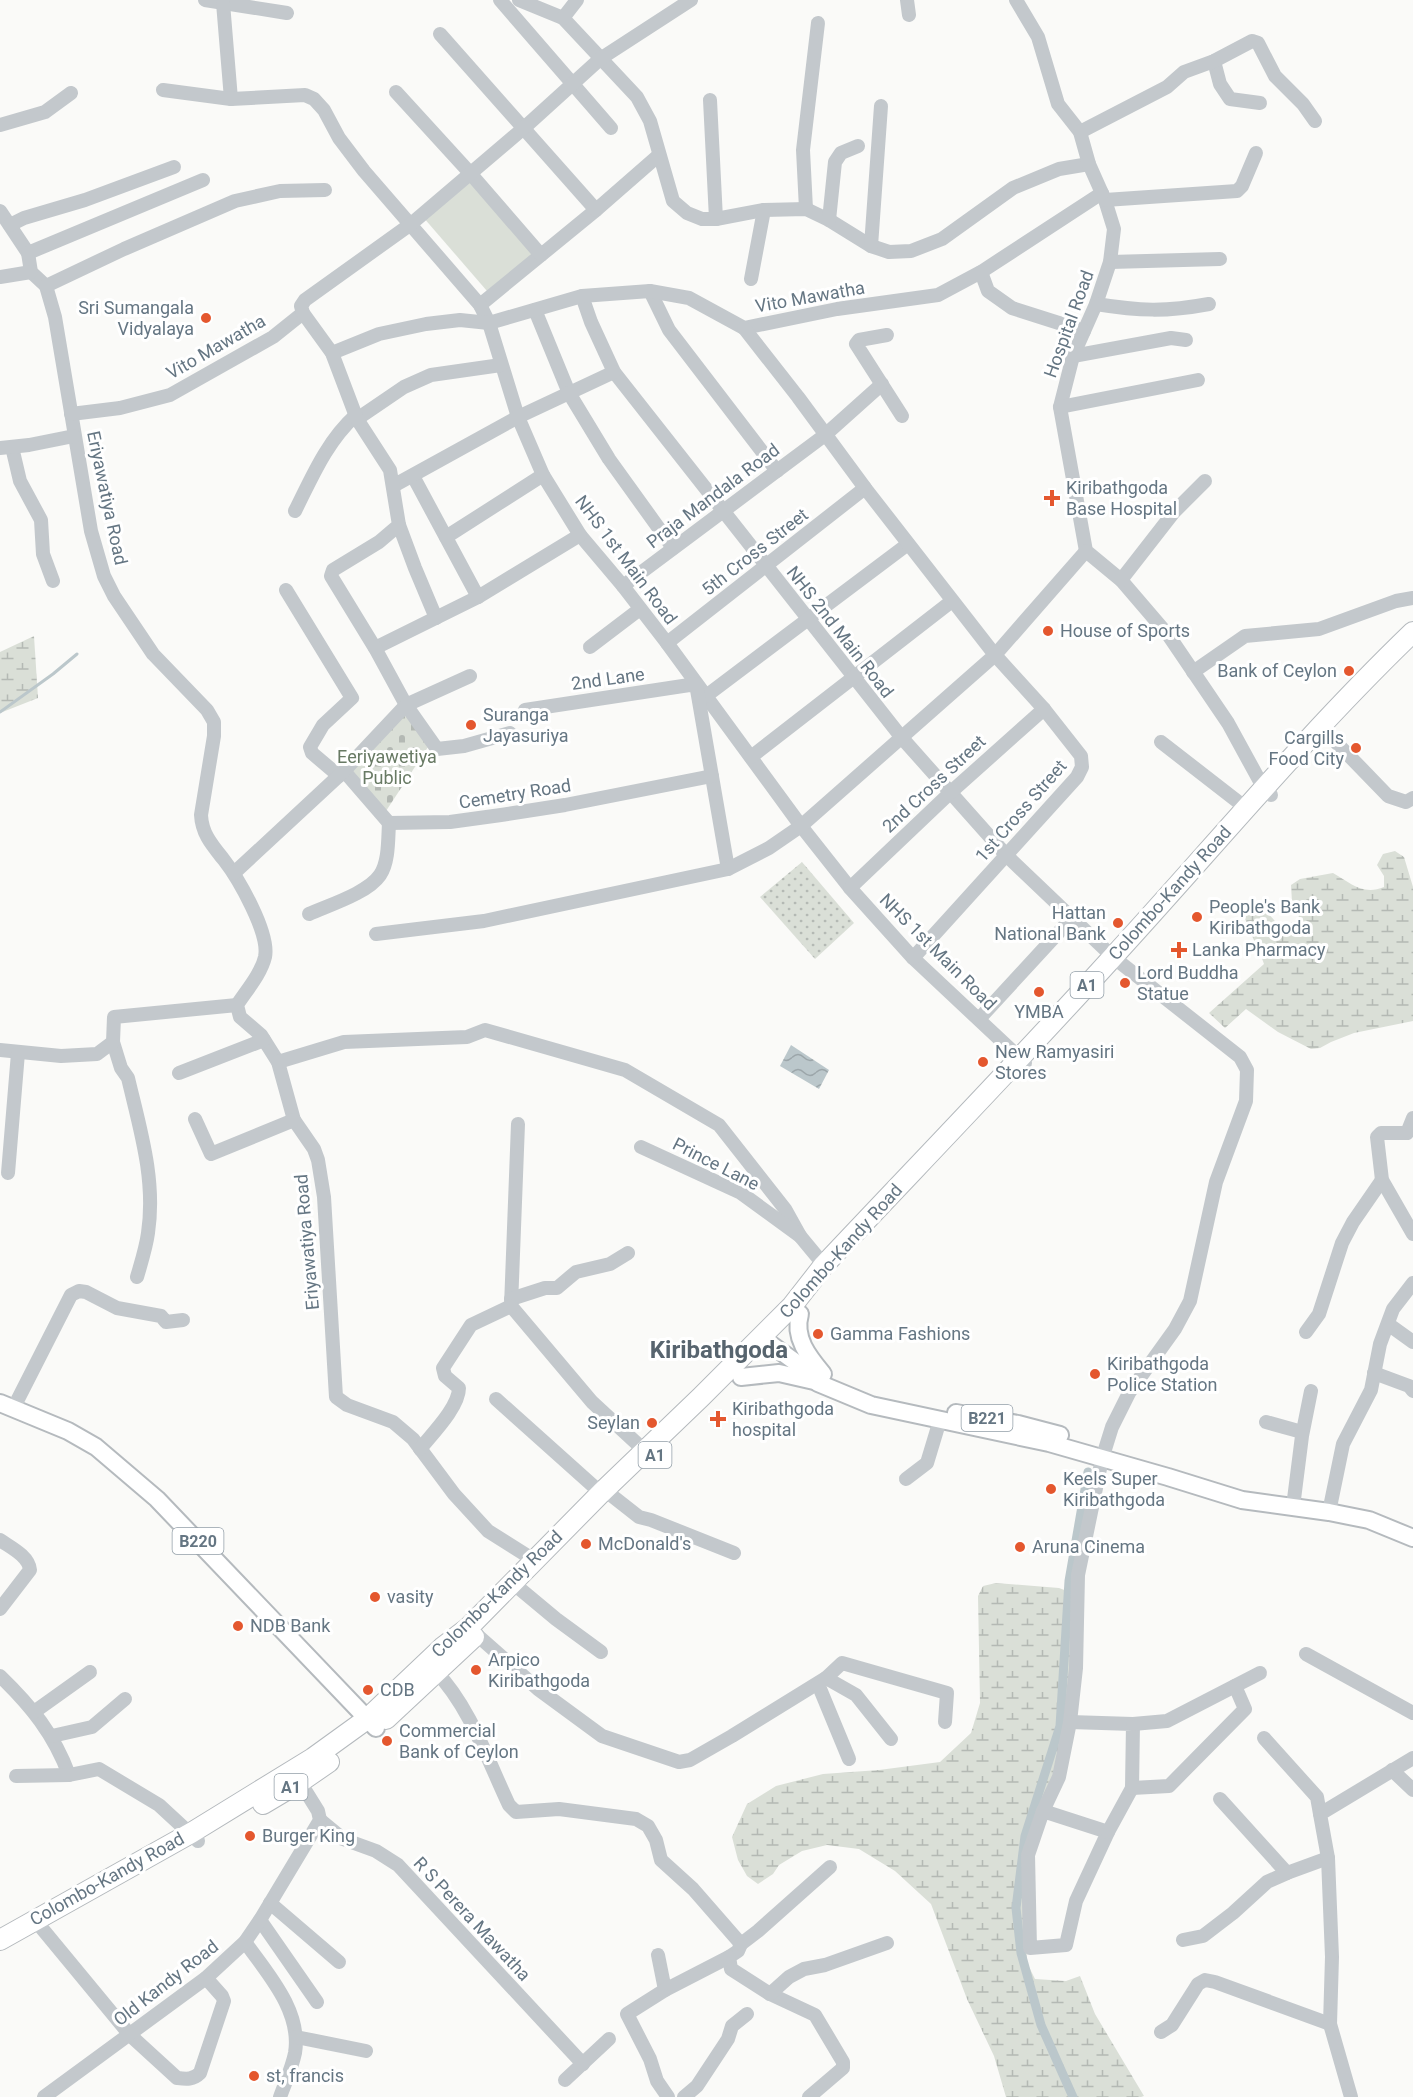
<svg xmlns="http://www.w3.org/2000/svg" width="1413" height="2097" viewBox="0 0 1413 2097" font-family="Roboto,sans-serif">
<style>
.grass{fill:#dadfd7}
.wetland{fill:url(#wetland-marsh)}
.cemetery{fill:url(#cemetery-stones)}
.park{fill:url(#park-dots)}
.water{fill:url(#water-waves)}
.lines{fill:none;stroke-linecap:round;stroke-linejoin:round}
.stream{stroke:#bbc7cb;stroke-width:3}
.canal{stroke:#bbc7cb;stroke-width:9}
.major-casing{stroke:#b5babe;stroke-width:20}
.highway-casing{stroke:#b4b9bd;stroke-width:22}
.minor{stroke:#c3c8cc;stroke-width:14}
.major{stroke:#fff;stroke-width:16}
.highway{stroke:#fff;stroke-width:20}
.poi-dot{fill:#e4572e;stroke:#fff;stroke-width:2}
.labels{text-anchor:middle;stroke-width:6;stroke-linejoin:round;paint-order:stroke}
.shield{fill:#fff;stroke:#939fa8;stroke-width:1.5}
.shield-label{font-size:16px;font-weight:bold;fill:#657683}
.street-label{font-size:18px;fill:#657683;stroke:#fff}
.poi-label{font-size:18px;fill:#657683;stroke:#fff;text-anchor:start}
.park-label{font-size:18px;fill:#687a64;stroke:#fff}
.district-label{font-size:24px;font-weight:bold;fill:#57646e;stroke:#fff}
</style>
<defs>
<pattern id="wetland-marsh" width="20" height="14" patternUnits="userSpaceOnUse" patternTransform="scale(1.5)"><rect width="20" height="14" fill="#dadfd7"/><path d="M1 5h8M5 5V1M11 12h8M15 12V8" fill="none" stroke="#b4b9b4"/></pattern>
<pattern id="cemetery-stones" width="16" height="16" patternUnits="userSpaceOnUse" patternTransform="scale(1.5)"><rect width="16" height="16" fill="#dadfd7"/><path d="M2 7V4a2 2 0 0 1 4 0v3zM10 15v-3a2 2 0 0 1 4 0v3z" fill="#b4b9b4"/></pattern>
<pattern id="park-dots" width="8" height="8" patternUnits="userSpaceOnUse" patternTransform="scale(1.5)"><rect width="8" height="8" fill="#dadfd7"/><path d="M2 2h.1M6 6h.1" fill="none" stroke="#b4b9b4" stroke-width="1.8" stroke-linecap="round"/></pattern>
<pattern id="water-waves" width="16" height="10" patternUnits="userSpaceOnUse" patternTransform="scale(1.5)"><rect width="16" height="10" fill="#bbc7cb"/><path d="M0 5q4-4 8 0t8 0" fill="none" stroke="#9ca6aa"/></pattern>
</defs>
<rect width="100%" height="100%" fill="#fafaf8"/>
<path class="grass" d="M468,179L534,253L487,291L423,217Z"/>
<g class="wetland">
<path d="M34,636L38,698L0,713V652Z"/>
<path d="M1395,851L1404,857L1413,887V1021L1354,1033L1331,1042L1320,1048L1311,1049L1278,1032L1246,1009L1225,1028L1209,1013L1264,964C1258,946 1248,930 1243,912L1247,906C1251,907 1257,908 1261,909C1278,917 1272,932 1298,920L1299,915L1292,902L1291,885L1300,879L1333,873C1351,883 1363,896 1384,887V876L1377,865L1383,854Z"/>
<path d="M996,1583L1059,1588L1075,1594L1070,1685L1061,1753L1024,1886L1027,1963L1035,1979L1066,1981L1080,1976L1095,2014L1144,2096L1141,2097H1006L994,2056L967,1999L931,1904L895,1871L859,1849L827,1845L802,1851L779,1865L773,1874L758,1884L747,1876L738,1860L732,1837L747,1804L776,1786L823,1774L879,1770L940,1762L971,1733L980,1703L978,1596L983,1586Z"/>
</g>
<path class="cemetery" d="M405,713L428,747L386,811L350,773Z"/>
<path class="park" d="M802,862L854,923L815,959L760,897Z"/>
<path class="water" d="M791,1045L829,1070L819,1089L780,1066Z"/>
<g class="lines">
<path class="stream" d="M0,712L53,674L77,654"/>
<path class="canal" d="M1073,2097L1041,2025L1021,1953L1016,1908L1025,1836L1060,1726L1069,1581L1088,1472"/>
<g class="major-casing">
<g id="major">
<path d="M800,1314C793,1338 809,1357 823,1374"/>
<path d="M762,1338L805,1369L818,1383L871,1405L1049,1443L1168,1477L1242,1500L1329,1512L1369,1520L1413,1538"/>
<path d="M741,1377L779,1373L814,1381"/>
<path d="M0,1403L68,1431L96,1447L157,1499L376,1728"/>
<path d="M956,1413L1018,1424L1060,1435"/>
</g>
</g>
<g class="highway-casing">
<g id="highway">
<path d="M386,1719L474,1637"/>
<path d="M263,1804L300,1782L329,1762"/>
<path d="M0,1940L191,1833L313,1758L367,1719L443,1647L468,1628L601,1493L701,1397L792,1306L824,1265C920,1163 1018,1062 1112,958C1212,849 1306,735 1413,632"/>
</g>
</g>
<g class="minor">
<path d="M205,0L287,13"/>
<path d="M500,0L611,128"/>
<path d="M519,0L563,18L637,97L650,121L673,201L687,213L702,219H716L764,210L806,209L829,220L871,246L889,252L911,251L942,239L1013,188L1059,169L1089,164"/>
<path d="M907,0L909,15"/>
<path d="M1016,0L1038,37L1058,104L1080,132L1089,164L1105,200L1114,229L1110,262L1096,304L1073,356L1060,407L1086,551L1121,580L1169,636L1228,723L1263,787L1271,795"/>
<path d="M223,3L231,99"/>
<path d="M563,18L577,0"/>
<path d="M440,34L596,210L480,305"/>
<path d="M1214,61L1220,84L1230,99L1260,103"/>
<path d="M163,90L231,99L305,95L314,99L324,110L339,138L364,171L480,305L489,323L518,417L543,475L580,535L623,586L667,643L801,826L850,888L913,958L1025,1063"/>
<path d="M396,92L470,173L541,255"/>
<path d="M710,100L716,219"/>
<path d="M0,125L45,112L71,93"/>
<path d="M1080,132L1167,87L1184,72L1214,61L1252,41L1258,43L1275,76L1303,104L1315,121"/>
<path d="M1105,200L1237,191L1242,186L1256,153"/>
<path d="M806,209L803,150L818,23"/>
<path d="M596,210L659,155"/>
<path d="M0,211L28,253L31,272L46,286L55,317L91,531L104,576L114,596L153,654L207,710L214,722V736L201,815C202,834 212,845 224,860C238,878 270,933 265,957C261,974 246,991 237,1005L240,1017L261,1035L278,1062L294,1120L314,1149L318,1160L324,1197L336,1397L347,1405L393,1422L413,1439L454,1494L488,1531L534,1560"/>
<path d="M829,220L835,162L841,153L858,146"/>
<path d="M10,225L24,218L85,200L174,167"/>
<path d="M871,246L881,106"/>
<path d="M28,253L203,180"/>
<path d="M1110,262L1220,259"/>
<path d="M981,272L988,291L1012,308L1084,331"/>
<path d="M0,277L31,272"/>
<path d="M751,279L764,210"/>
<path d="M46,286L124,249L235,201L280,191L325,190"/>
<path d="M650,291L669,330L777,471"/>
<path d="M582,296L591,322L614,372L902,738L1007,856L1113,957L1240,1057L1247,1070L1246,1101L1216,1182L1190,1301L1175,1329L1129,1393L1112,1427L1102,1459L1078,1575L1076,1668L1070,1722L1059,1777L1043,1811L1028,1855L1030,1948L1066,1945L1076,1901L1108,1832L1043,1811"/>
<path d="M1096,304C1139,311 1166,312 1209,304"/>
<path d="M535,310L569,393L609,459L673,548"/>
<path d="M887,335L859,340L856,344L902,416"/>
<path d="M332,353L379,334L426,324L460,320L489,323L582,296L650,291L689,298L744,328L837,309L938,295L981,272L1102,193"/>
<path d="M1073,356L1171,338L1186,340"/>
<path d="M1060,407L1198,380"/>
<path d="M71,414L120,408L170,395L273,337L303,313"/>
<path d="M357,419L404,387L431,375L501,365"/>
<path d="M12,447L20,481L41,520L43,554L53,581"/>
<path d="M0,448L29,445L74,436"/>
<path d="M413,476L478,597L580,535"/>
<path d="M393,486L518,417L614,372"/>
<path d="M295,511C312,477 327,441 356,415"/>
<path d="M399,525L415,568L436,618"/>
<path d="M446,537L543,475"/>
<path d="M1121,580L1174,512L1205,481"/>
<path d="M623,586L825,435L882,384"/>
<path d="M286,590L352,698L323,725L310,747L312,753L339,776"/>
<path d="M667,643L865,488"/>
<path d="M590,647L640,609"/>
<path d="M375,648L478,597"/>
<path d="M1193,672L1245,636L1319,629L1396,601L1413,598"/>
<path d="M706,696L908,544"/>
<path d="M525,710L696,684L728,869"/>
<path d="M510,733L464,746L437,749L406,705L375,648L331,576L333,570L379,542L399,525L390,470L357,419L332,353L303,313L301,306L305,300L411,224L525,127L600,59L691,0"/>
<path d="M1328,734L1388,796L1406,802L1413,798"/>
<path d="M1161,742L1246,808"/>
<path d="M751,757L952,601"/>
<path d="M344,771L389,823L450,822L501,815L565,805L712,776"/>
<path d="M234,873L344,771L406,705L470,676"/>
<path d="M850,888L951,792L1044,709"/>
<path d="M309,914C329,905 368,893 380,875C389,862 388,839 389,823"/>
<path d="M376,934L484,921L728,869L769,848L801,826L995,655L865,488L798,397L744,328"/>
<path d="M913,958L1077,777L1082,767L1081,756L1044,709L995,655L1086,551"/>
<path d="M979,1019L1071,919"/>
<path d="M113,1042L121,1068L128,1078C140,1129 156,1180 148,1233C146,1248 141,1263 137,1277"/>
<path d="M0,1050L61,1056L97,1054L113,1042L114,1017L237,1005"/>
<path d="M278,1062L344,1042L467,1037L485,1030L625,1070L719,1125L785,1209L800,1236"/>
<path d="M179,1073L264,1040"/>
<path d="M1413,1118L1407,1133H1381L1377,1137L1382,1180L1413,1234"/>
<path d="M195,1119L211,1154L294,1120"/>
<path d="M518,1124L511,1306L592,1402L645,1451"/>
<path d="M641,1147L741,1193L800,1236L824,1265"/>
<path d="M8,1173L18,1053"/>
<path d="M511,1299L545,1288H557L576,1272L610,1264L628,1253"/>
<path d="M1388,1324L1413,1342"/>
<path d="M1306,1332L1319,1314L1342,1243L1353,1222L1382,1180"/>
<path d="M1374,1373L1409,1386L1413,1391"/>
<path d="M496,1399L601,1493"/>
<path d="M14,1407L71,1295L79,1291L86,1292L117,1308L161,1316L166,1322L183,1320"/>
<path d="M1266,1422L1302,1432"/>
<path d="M420,1449C432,1434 459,1407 459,1388L445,1376L443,1368L471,1325L511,1306"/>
<path d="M906,1479L927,1463L940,1420"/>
<path d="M611,1495L639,1517L651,1520L734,1553"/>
<path d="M1293,1507L1302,1436L1311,1391"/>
<path d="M1329,1512L1343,1444L1371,1390L1380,1344L1393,1309L1413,1283"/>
<path d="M0,1540C10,1547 29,1556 30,1570L0,1609"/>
<path d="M520,1589L556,1619L601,1652"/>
<path d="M477,1635L538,1689L602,1736L679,1762L690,1760L732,1736L826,1678L856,1695L891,1739"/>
<path d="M1306,1654L1413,1713"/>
<path d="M436,1672C469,1705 489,1763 509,1805L516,1812L559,1809L636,1819L648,1826L656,1840L661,1860L693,1889L741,1944L738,1951L729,1957L731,1969L770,1994L815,2015L843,2062V2068L809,2097"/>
<path d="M0,1676C31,1706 54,1734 69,1775"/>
<path d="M826,1678L842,1663L947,1693L945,1722"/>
<path d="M818,1684L849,1759"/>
<path d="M34,1712L90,1672"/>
<path d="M1070,1722L1133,1724L1132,1788L1108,1832"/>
<path d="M1133,1724L1167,1721L1260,1673"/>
<path d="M52,1736L92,1727L125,1699"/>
<path d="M1264,1738L1317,1797L1320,1814"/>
<path d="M1392,1770L1413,1790"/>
<path d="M16,1776L69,1775L99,1769L159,1805L198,1841"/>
<path d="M1132,1788L1169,1786L1245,1709L1235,1686"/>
<path d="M1220,1799L1287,1873"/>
<path d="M320,1820L343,1839L376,1851L398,1865L583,2064"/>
<path d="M270,1903L339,1962"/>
<path d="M35,1920L130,2035L177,2078C186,2079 193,2080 200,2073L224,2001L222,1996L206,1978"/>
<path d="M260,1920L317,2002"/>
<path d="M1183,1940L1203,1936L1233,1913L1267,1882L1287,1873L1328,1858"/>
<path d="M245,1942C267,1973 302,2011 295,2053C292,2068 285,2083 280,2097"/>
<path d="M741,1944L758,1931L830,1867"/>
<path d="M658,1955L665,1990"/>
<path d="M770,1994L789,1977L804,1969L825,1965L887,1943"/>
<path d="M1161,2032L1172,2025L1198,1984L1205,1980L1215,1982L1330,2024"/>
<path d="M296,2037L366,2051"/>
<path d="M565,2080L609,2039"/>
<path d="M44,2097L206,1978L245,1942L260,1920L320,1820L318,1811L300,1782"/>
<path d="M668,2097L657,2081L650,2059L627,2014L665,1990L729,1957"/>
<path d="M684,2097L697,2086L728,2039L732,2026L747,2014"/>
<path d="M1351,2097L1330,2024L1332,1957L1328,1858L1320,1814L1413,1758"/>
</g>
<use href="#major" class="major"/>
<use href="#highway" class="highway"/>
</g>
<g class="poi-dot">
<circle cx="206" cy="318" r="6"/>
<path d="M1049 489h6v6h6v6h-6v6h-6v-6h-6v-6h6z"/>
<circle cx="1048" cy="631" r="6"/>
<circle cx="1349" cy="671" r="6"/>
<circle cx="471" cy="725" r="6"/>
<circle cx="1356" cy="748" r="6"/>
<circle cx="1197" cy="917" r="6"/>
<circle cx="1118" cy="923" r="6"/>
<path d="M1176 941h6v6h6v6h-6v6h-6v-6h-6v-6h6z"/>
<circle cx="1125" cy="983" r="6"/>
<circle cx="1039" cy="992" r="6"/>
<circle cx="983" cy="1062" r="6"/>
<circle cx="818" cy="1334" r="6"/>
<circle cx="1095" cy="1374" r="6"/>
<path d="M715 1410h6v6h6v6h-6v6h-6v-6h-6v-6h6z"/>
<circle cx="652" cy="1423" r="6"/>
<circle cx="1051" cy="1489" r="6"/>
<circle cx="586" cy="1544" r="6"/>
<circle cx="1020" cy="1547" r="6"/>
<circle cx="375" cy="1597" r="6"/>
<circle cx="238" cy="1626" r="6"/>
<circle cx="476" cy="1670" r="6"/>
<circle cx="368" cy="1690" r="6"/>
<circle cx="387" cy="1741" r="6"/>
<circle cx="250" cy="1836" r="6"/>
<circle cx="254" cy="2076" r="6"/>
</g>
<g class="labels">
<g class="shield">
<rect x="1070.5" y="972" width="33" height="26" rx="4.5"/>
<rect x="961.5" y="1405" width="51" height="26" rx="4.5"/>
<rect x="638.5" y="1442" width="33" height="26" rx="4.5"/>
<rect x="172.5" y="1528" width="51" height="26" rx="4.5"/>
<rect x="274.5" y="1774" width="33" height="26" rx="4.5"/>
</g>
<g class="shield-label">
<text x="1087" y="991">A1</text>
<text x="987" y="1424">B221</text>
<text x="655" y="1461">A1</text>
<text x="198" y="1547">B220</text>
<text x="291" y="1793">A1</text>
</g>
<g class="street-label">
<text transform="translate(810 297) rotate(-10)" y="6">Vito Mawatha</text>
<text transform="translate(1069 324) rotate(-70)" y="6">Hospital Road</text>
<text transform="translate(216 347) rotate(-30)" y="6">Vito Mawatha</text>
<text transform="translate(713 496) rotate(-37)" y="6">Praja Mandala Road</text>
<text transform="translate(107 498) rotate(78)" y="6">Eriyawatiya Road</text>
<text transform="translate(755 552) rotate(-38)" y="6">5th Cross Street</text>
<text transform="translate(626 560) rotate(53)" y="6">NHS 1st Main Road</text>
<text transform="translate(840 632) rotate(52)" y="6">NHS 2nd Main Road</text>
<text transform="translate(608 679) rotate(-8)" y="6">2nd Lane</text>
<text transform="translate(934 784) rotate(-43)" y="6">2nd Cross Street</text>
<text transform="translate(515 794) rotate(-9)" y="6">Cemetry Road</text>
<text transform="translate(1021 811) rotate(-49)" y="6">1st Cross Street</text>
<text transform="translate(1170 893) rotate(-48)" y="6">Colombo-Kandy Road</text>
<text transform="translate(938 952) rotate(45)" y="6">NHS 1st Main Road</text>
<text transform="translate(716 1164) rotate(27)" y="6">Prince Lane</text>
<text transform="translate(307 1242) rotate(-95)" y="6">Eriyawatiya Road</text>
<text transform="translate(841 1251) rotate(-48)" y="6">Colombo-Kandy Road</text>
<text transform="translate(497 1594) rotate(-44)" y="6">Colombo-Kandy Road</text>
<text transform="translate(107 1879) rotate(-29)" y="6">Colombo-Kandy Road</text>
<text transform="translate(472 1919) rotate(47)" y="6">R S Perera Mawatha</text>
<text transform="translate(166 1983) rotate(-38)" y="6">Old Kandy Road</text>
</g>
<g class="poi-label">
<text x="194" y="314" text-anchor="end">Sri Sumangala<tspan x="194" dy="21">Vidyalaya</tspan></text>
<text x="1066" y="494">Kiribathgoda<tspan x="1066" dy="21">Base Hospital</tspan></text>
<text x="1060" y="637">House of Sports</text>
<text x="1337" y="677" text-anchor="end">Bank of Ceylon</text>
<text x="483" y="721">Suranga<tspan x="483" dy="21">Jayasuriya</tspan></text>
<text x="1344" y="744" text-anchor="end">Cargills<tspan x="1344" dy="21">Food City</tspan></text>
<text x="1209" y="913">People's Bank<tspan x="1209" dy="21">Kiribathgoda</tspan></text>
<text x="1106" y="919" text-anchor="end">Hattan<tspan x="1106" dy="21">National Bank</tspan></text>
<text x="1192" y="956">Lanka Pharmacy</text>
<text x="1137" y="979">Lord Buddha<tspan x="1137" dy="21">Statue</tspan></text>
<text x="1039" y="1018" text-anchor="middle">YMBA</text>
<text x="995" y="1058">New Ramyasiri<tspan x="995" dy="21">Stores</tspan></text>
<text x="830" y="1340">Gamma Fashions</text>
<text x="1107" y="1370">Kiribathgoda<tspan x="1107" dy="21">Police Station</tspan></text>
<text x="732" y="1415">Kiribathgoda<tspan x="732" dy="21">hospital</tspan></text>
<text x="640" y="1429" text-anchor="end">Seylan</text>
<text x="1063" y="1485">Keels Super<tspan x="1063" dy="21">Kiribathgoda</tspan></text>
<text x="598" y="1550">McDonald's</text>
<text x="1032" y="1553">Aruna Cinema</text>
<text x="387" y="1603">vasity</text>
<text x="250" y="1632">NDB Bank</text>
<text x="488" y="1666">Arpico<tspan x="488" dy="21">Kiribathgoda</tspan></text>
<text x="380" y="1696">CDB</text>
<text x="399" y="1737">Commercial<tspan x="399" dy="21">Bank of Ceylon</tspan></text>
<text x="262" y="1842">Burger King</text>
<text x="266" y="2082">st, francis</text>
</g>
<g class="park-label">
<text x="387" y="763">Eeriyawetiya<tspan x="387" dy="21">Public</tspan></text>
</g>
<g class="district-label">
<text x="719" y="1358">Kiribathgoda</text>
</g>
</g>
</svg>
